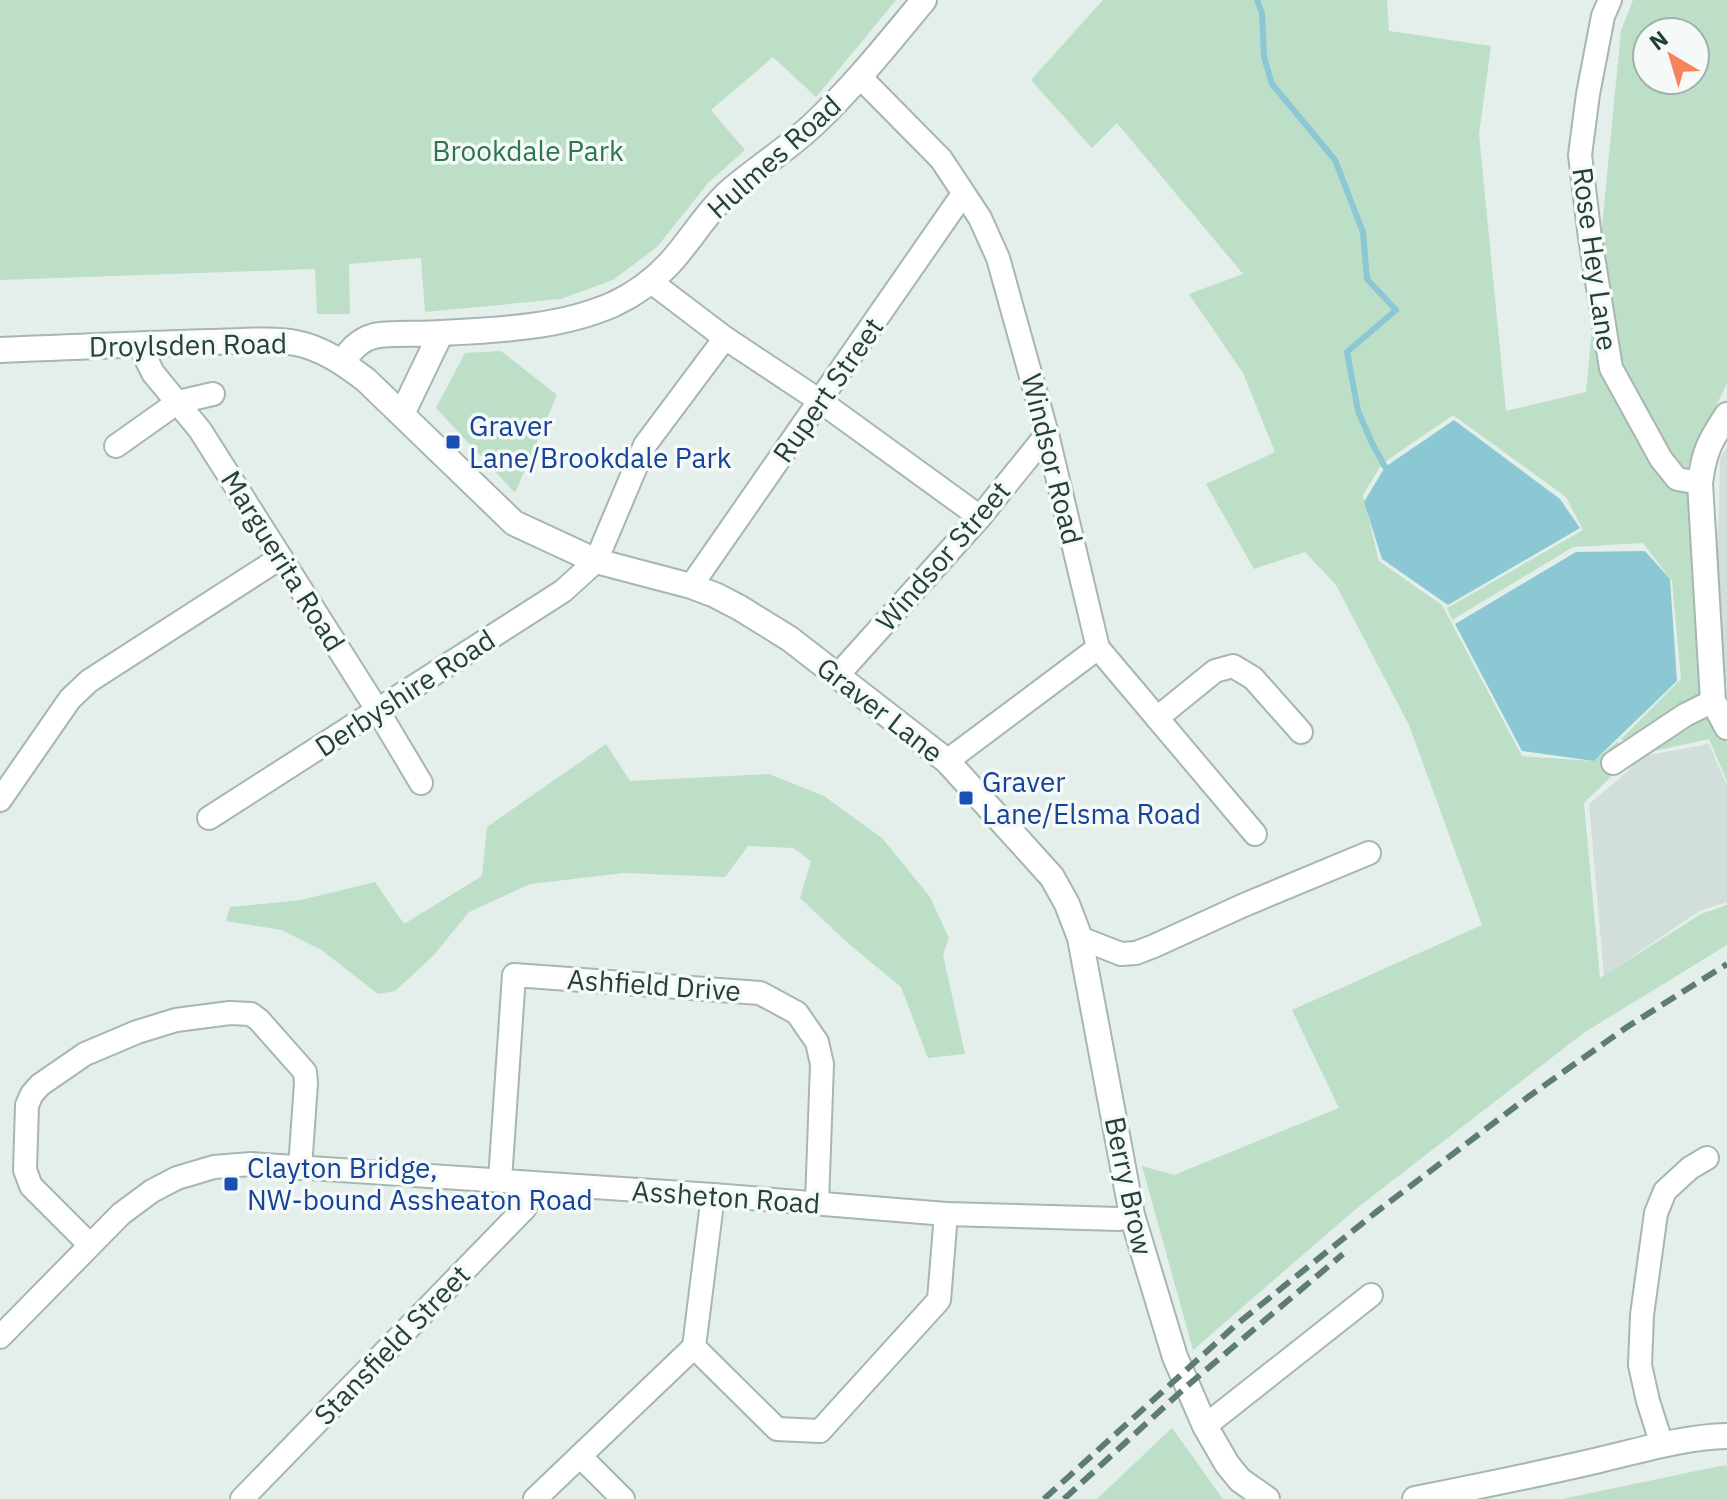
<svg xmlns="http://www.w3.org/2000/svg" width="1727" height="1499" viewBox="0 0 1727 1499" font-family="'IBM Plex Sans',sans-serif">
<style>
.built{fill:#d2ded9}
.green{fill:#bddfc7;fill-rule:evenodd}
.water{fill:#8bc8d4}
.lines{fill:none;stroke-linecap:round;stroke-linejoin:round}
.stream{stroke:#8bc8d4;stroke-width:6}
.minor-casing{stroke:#a6b6b1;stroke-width:26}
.tertiary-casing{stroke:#a6b6b1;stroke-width:28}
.minor{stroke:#fff;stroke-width:22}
.tertiary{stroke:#fff;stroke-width:24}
.rail{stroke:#5e7c74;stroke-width:6;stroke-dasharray:16 8;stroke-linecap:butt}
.transit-dot{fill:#1a4fb4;stroke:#f5faf8;stroke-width:3}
.labels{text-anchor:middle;stroke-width:7;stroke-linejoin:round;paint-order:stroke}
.park-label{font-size:28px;fill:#2c784a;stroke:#f5faf8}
.street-label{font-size:28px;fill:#234039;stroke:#f5faf8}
.transit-label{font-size:28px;fill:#164399;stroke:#f5faf8;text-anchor:start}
</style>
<rect width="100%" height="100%" fill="#e4eeea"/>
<g class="built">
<path d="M1727,447V687L1714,585L1719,513L1720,459Z"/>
<path d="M1709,744L1727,786V902L1699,911L1604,976L1589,804L1618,780L1643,756Z"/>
</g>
<g class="green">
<path d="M0,0H896L816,97L773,57L711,110L745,150L709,182L657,247L613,280L561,299L425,312L421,258L349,264L350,314H317L315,269L0,280Z"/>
<path d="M1103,0H1387L1389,31L1491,46L1479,134L1506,411L1586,392L1621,31L1633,0H1727V383L1688,465L1703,705L1727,743V781L1709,739L1641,754L1621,739L1681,679L1672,581L1643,543L1573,547L1452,620L1447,608L1583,530L1566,497L1453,415L1382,464L1363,495L1379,561L1442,605L1522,756L1593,761L1617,742L1634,754L1584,803L1600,978L1701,914L1727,905V945L1585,1032L1357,1208L1193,1350L1142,1166L1174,1175L1339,1108L1292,1010L1482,925L1409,725L1336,585L1305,552L1254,569L1206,484L1275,452L1243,373L1189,294L1243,274L1117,123L1092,148L1031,80ZM1647,32H1695V80H1647Z"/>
<path d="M501,351L557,395L515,493L436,408L465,353Z"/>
<path d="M606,744L630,781L769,774L824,796L882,838L930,897L949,938L943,955L965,1054L928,1058L901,987L848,943L800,898L811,861L793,848L748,846L725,877L624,873L530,884L469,912L433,956L395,991L378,994L323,951L282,930L226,921L230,907L301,900L375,882L404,924L482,876L487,827Z"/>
<path d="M1172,1428L1223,1499H1097Z"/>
<path d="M1725,1465L1727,1467V1499H1562Z"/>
</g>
<g class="water">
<path d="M1454,420L1560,499L1580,528L1448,605L1382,559L1364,502L1385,467Z"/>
<path d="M1576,552L1645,551L1670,579L1677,681L1594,761L1522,751L1455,624Z"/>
</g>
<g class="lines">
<path class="stream" d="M1257,0L1262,13L1264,57L1272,84L1335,160L1363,232L1367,279L1396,310L1347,352L1358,411L1372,443L1385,467"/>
<g class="minor-casing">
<g id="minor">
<path d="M1610,0L1603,16L1588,94L1580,155L1590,238L1611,368L1661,459L1677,479L1700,483"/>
<path d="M860,77L941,159L980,218L998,258L1047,434L1098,648L1255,834"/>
<path d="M650,281L725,338L820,401L980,517"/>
<path d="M139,344L153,373L200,430L378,711L421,783"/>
<path d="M116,446L178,402L213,394"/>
<path d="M691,586L963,194"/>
<path d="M837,676L980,517L1047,434"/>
<path d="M1157,718L1215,671L1233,666L1253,678L1301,732"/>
<path d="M947,761L1098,648"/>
<path d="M1613,763L1685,715L1713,701"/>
<path d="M0,800L70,699L89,681L280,558"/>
<path d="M209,818L563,591L596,561L645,445L725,338"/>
<path d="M1080,938L1121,954L1136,953L1154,946L1244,905L1369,853"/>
<path d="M500,1180L514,975L760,993L797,1013L817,1042L822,1064L817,1203"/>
<path d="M713,1195L694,1347L777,1429L820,1431L939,1300L946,1214"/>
<path d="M90,1245L31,1186L25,1170L27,1105L32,1094L40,1085L85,1054L137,1032L176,1020L230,1013L251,1014L259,1020L305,1072L306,1083L300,1168"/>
<path d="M0,1337L121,1214L152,1191L177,1178L214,1167L251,1164L713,1195L946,1214L1119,1219L1132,1215"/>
<path d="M1205,1426L1371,1295"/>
<path d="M1662,1445L1648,1401L1640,1365L1642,1315L1656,1213L1665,1191L1690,1168L1707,1158"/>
<path d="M580,1456L623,1499"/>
<path d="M242,1499L525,1208L528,1183"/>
<path d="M535,1499L694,1347"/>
</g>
</g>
<g class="tertiary-casing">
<g id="tertiary">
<path d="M0,350C70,347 140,344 210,342C237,342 269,338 296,343C322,348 345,364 366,380L514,523L596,561L691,586L715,595L740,608L790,639L947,761L1052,877L1067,904L1080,938L1132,1215L1175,1357L1205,1426L1227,1464L1240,1480L1267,1499"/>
<path d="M342,362C351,350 359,340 374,336C391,332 422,335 441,333C498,330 560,328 614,304C633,295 653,281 668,265C690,242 706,212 730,191C758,167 789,148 815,123C855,85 889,42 924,0"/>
<path d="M402,414L441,333"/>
<path d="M1727,415C1710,441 1704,451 1700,483L1713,701L1727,727"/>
<path d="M1415,1499C1475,1487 1535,1475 1595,1461C1638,1451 1683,1437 1727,1436"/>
</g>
</g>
<use href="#minor" class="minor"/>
<use href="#tertiary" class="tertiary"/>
<g class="rail">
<path d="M1044,1499L1237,1324L1375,1213L1528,1097L1627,1027L1727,964"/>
<path d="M1064,1499L1187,1386L1343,1254"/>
</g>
</g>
<g class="transit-dot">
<rect x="445" y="434" width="16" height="16" rx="4"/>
<rect x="958" y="790" width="16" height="16" rx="4"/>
<rect x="223" y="1176" width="16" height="16" rx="4"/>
</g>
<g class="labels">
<g class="park-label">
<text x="528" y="161">Brookdale Park</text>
</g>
<g class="street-label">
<text transform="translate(774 157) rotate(-42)" y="10">Hulmes Road</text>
<text transform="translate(1595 259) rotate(82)" y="10">Rose Hey Lane</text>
<text transform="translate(188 345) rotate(-1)" y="10">Droylsden Road</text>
<text transform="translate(828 390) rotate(-55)" y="10">Rupert Street</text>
<text transform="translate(1052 459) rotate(76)" y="10">Windsor Road</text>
<text transform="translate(943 556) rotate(-49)" y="10">Windsor Street</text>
<text transform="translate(283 561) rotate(58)" y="10">Marguerita Road</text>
<text transform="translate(405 693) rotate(-33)" y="10">Derbyshire Road</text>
<text transform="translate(880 710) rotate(38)" y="10">Graver Lane</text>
<text transform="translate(654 985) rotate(4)" y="10">Ashfield Drive</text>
<text transform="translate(1129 1186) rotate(78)" y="10">Berry Brow</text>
<text transform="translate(726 1197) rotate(4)" y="10">Assheton Road</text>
<text transform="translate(392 1345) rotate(-46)" y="10">Stansfield Street</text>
</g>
<g class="transit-label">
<text x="469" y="436">Graver<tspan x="469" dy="32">Lane/Brookdale Park</tspan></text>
<text x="982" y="792">Graver<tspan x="982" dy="32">Lane/Elsma Road</tspan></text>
<text x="247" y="1178">Clayton Bridge,<tspan x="247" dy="32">NW-bound Assheaton Road</tspan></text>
</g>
</g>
<g transform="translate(1671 56) rotate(322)"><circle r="38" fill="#f5faf8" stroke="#a1b0ac" stroke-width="2"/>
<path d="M0-6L14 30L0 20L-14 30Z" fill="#f5835b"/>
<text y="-12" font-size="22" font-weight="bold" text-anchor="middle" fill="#234039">N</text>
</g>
</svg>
